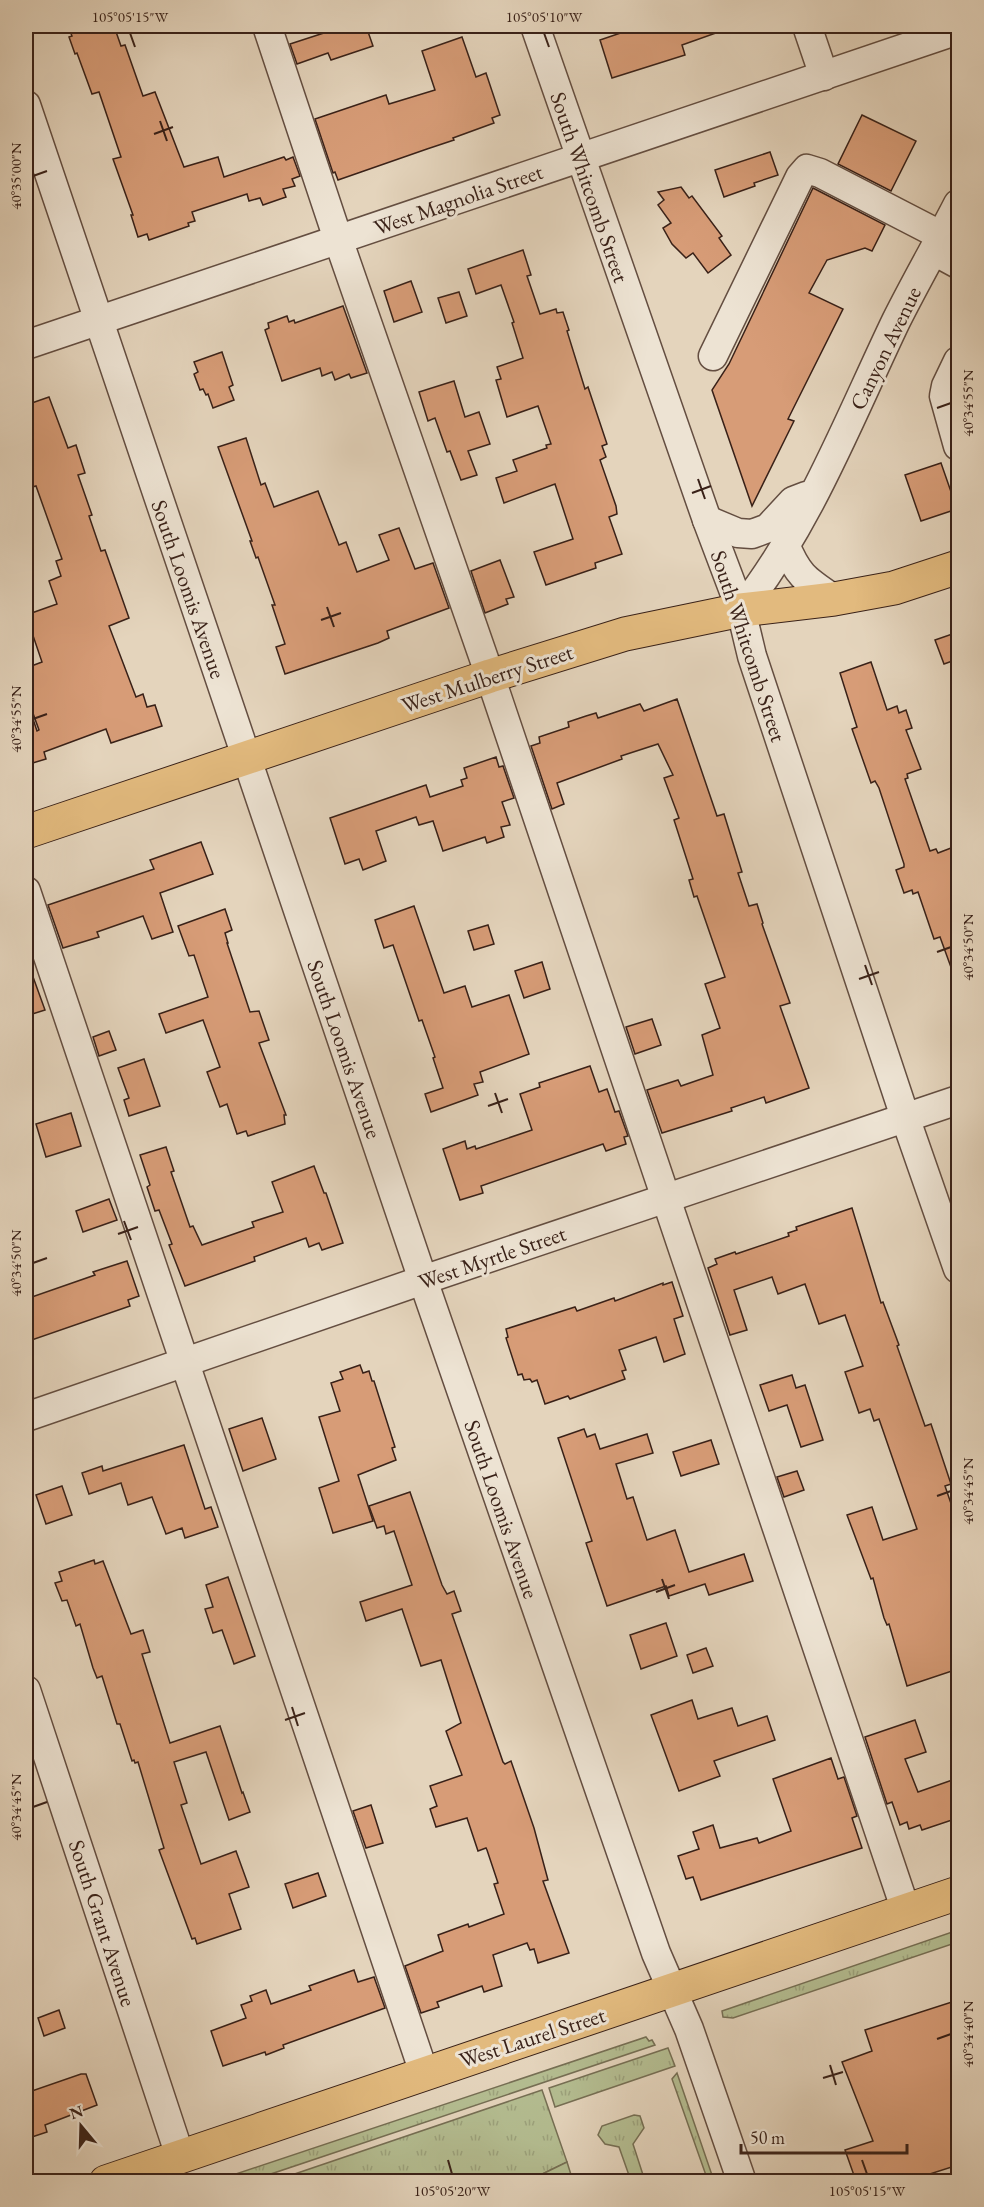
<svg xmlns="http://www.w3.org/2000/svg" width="984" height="2207" viewBox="0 0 984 2207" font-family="'EB Garamond',serif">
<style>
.grass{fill:url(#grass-tufts);stroke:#766f54;stroke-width:1.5}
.garden{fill:#b4bd91;stroke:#766f54;stroke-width:1.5}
.building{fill:#d79c77;stroke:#392118;stroke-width:1.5}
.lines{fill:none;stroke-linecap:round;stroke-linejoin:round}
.minor-casing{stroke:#644e41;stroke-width:31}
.major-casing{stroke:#392118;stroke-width:35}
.minor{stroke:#ede3d3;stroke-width:28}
.major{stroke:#e2ba7e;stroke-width:33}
.ticks{fill:none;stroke:#392118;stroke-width:2}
.labels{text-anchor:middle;stroke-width:6;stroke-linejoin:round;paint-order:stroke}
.street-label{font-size:22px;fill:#392118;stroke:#ede3d3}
.neatline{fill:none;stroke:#392118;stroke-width:2}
.ticks-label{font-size:15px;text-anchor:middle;fill:#392118}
</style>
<defs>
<pattern id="grass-tufts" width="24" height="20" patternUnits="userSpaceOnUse" patternTransform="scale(1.5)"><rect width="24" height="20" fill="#b4bd91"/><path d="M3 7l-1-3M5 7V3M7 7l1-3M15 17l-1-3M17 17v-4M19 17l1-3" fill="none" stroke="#9ca27c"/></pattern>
</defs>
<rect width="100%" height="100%" fill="#e4d4bc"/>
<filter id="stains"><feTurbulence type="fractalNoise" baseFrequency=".00333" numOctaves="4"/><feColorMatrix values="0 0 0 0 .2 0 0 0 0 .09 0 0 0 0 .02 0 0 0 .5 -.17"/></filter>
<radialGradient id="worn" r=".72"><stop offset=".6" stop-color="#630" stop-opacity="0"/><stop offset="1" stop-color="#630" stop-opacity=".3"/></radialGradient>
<g class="grass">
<path d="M958,1930V1942L733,2018L723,2017L722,2011Z"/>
<path d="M646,2037L649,2041L652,2040L655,2045L250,2181H215Z"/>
<path d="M668,2048L675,2066L555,2107L549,2088Z"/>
<path d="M677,2073L714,2181H708L672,2079Z"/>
<path d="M542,2090L567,2162L528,2181L271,2182Z"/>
<path d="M634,2115L640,2116L644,2128L633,2144L645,2181H631L619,2147L605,2144L598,2135L602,2126Z"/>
</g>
<path class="garden" d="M567,2162L573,2181H528Z"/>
<g class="building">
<path d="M68,26H114L121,46L125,45L143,96L155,92L184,167L218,157L224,177L284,157L286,160L293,157L300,176L292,179L295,186L283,189L286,197L263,205L260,198L249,201L247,194L192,212L195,221L188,223L189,226L149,240L147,234L138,237L131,215H133L113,159L121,157L120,154L99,92L92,94L77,53L75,54L69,37L72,36Z"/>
<path d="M331,26H366L373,46L331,60L328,53L297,64L290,44L333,30Z"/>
<path d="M641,26H730V28L682,45L685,55L612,78L600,40Z"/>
<path d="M462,37L476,77L486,73L500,115L492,118L494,123L453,138L454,140L427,149L338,180L335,172L333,173L315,119L386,95L389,104L435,90L422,51Z"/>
<path d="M862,115L916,141L891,191L838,164Z"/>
<path d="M770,152L778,175L754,183L755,186L724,197L715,170Z"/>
<path d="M681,187L689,198L692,196L722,236L719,238L731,255L708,273L693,253L686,258L672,244L663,228L671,223L658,205L664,200L658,192Z"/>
<path d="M813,188L885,225L872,251L865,248L827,260L809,293L843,309L788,419L794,421L752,506L712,390L729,364Z"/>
<path d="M523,250L531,275L527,276L540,314L556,309L557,313L563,312L569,330L567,331L585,389L588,387L607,444L602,446L606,457L600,460L616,506L617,514L609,517L622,554L595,563L596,568L546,585L534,552L573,539L555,484L504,503L496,478L517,471L513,460L547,448L546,445L551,444L538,406L507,417L496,380L501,379L497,367L523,358L512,323L514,322L501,285L476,294L468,269Z"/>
<path d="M411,281L422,312L394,322L384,291Z"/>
<path d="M459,292L467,316L446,323L438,298Z"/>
<path d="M343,306L367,373L351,378L349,374L335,380L332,372L322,376L320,368L282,381L265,330L269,328L268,323L287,316L289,322L294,320L295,323Z"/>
<path d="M222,352L233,385L229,387L234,400L213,408L208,394L206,395L203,389L200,390L194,374L198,372L194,362Z"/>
<path d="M454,381L465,417L479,412L490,444L468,451L477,475L461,480L450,451L447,452L435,418L428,421L419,392Z"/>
<path d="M49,397L68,448L76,445L85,473L78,475L92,515L89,516L101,551L105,550L129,618L109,626L136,697L143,694L147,707L155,705L162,726L111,743L106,729L44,752L46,759L26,765V707H29L37,731L39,730L26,694V668L42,662L26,615L57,604L49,581L61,576L56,561L62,559L36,486L32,487L26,467V405Z"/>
<path d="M246,438L261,485L265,483L274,507L318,491L339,545L346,542L357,572L389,560L379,535L399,528L415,569L433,563L449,608L387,631L389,638L378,643L285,674L276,647L285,644L272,605H275L258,557L256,558L250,541H252L218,447Z"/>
<path d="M941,463L957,509L921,521L905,475Z"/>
<path d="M500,560L514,597L506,599L508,604L485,613L471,571Z"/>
<path d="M958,632V659L944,664L935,640Z"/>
<path d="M871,662L887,710L897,706L899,713L906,710L912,728L906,730L921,769L907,774L908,778L905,779L930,851L936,849L938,853L951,848L952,851L958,848V981H956L940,937L934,939L918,892L913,894L912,890L904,893L896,870L904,867V864L879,788L875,781L871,783L852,729L857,727L840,673Z"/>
<path d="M677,699L717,816L724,814L742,872L738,873L749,906L757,904L763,923L762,924L790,1003L780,1006L809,1088L766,1103L764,1097L731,1108L732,1111L662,1133L647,1090L678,1080L681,1086L713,1075L702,1035L720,1028L705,984L725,977L697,896L694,897L689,880L693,879L674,820L679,818L664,778L673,775L658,744L621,756L622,759L557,783L564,804L552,809L531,746L540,743L539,737L569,727L568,722L586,716L596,713L598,718L640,704L644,711Z"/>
<path d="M496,757L499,767L503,766L514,798L502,802L510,825L501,827L504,837L487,843L485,837L443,851L433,821L419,825L416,817L376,831L386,861L363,870L359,859L345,864L330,818L426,785L430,797L463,786L461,780L467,778L464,768Z"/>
<path d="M201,842L213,874L160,893L173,932L152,939L143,916L97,932L99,937L63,948L48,905L154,869L150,860Z"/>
<path d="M414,906L444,993L465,986L472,1007L509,995L529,1054L480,1072L483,1082L474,1084L478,1095L431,1112L425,1094L443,1088L433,1058L435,1057L422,1020L419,1021L393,945L384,948L375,920Z"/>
<path d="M225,909L232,930L225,933L228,943H227L250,1012L259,1011L269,1040L259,1043L286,1115H284L285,1124L248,1136L246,1131L237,1134L227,1104L220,1107L207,1072L220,1067L203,1020L166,1033L159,1014L208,997L194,955L189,956L178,926Z"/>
<path d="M488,925L494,944L474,950L468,931Z"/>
<path d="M542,962L550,989L524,998L515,971Z"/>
<path d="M26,963H28L45,1010L26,1016Z"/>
<path d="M652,1019L661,1045L635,1054L626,1027Z"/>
<path d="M109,1031L116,1050L99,1056L93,1037Z"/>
<path d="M144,1059L160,1106L129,1116L124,1100L129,1098L118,1068Z"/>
<path d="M590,1066L599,1092L607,1089L615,1112L619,1111L628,1136L624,1137L626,1144L606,1151L603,1144L481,1186L483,1193L460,1200L443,1149L465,1141L467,1149L475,1146L476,1149L532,1130L520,1094L540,1087L539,1083Z"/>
<path d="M71,1113L81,1146L46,1157L36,1124Z"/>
<path d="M166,1147L174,1171L171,1172L190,1227L193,1226L202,1245L254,1227L252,1222L283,1212L272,1182L314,1166L324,1193H326L343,1243L322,1250L319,1243L309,1247L306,1238L254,1257L255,1261L185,1286L169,1245L172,1244L159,1210L155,1211L147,1187L150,1185L140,1155Z"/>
<path d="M109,1199L117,1220L83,1232L76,1211Z"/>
<path d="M852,1208L881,1303L883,1302L899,1345L897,1346L925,1426L931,1424L951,1484L945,1486L958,1524V1669L907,1686L889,1624L887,1625L884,1618L873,1578L871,1579L847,1515L872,1507L883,1540L917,1529L879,1419L874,1421L870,1409L859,1413L845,1372L863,1366L845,1315L819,1324L805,1284L778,1294L772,1277L734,1290L747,1330L730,1335L708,1268L717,1264L715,1259L735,1252L736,1254L789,1236L788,1233L797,1230L796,1227Z"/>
<path d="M127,1261L139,1296L128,1300L130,1306L26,1342V1299L95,1275L93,1272Z"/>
<path d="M672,1282L683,1316L674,1319L685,1354L664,1362L656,1337L619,1350L626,1370L622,1371L625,1379L570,1399L568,1396L545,1404L537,1380L532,1382L530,1379L524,1380L522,1374L518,1375L506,1338L508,1337L506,1329L575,1307L577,1311L614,1298L615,1301L663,1283V1285Z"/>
<path d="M360,1365L363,1373L369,1371L372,1381H374L395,1447L392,1448L396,1460L358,1475L373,1521L333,1533L319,1488L339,1481L319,1417L340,1411L331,1383L343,1379L340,1372Z"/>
<path d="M792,1375L796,1388L805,1385L823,1440L801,1447L787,1405L769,1411L760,1385Z"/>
<path d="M262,1418L276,1459L243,1471L229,1429Z"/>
<path d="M584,1429L587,1437L595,1434L600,1449L647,1434L653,1453L616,1464L627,1499L633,1497L647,1540L675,1530L689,1572L744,1554L753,1581L709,1595L705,1584L669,1596L666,1586L607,1606L586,1543L592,1541L558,1438Z"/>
<path d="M711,1440L719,1464L681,1476L673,1452Z"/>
<path d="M184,1445L205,1509L211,1507L218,1527L185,1538L182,1528L166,1534L152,1497L128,1505L121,1483L89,1494L82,1473L102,1466L103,1471Z"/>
<path d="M797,1471L804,1490L784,1497L777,1477Z"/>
<path d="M62,1486L72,1515L46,1524L36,1495Z"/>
<path d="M410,1492L442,1585L447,1594L454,1591L461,1611L452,1614L503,1762L505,1764L511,1761L534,1828L548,1880L543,1881L569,1953L538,1963L534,1949L530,1950L527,1943L493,1955L502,1986L484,1992L482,1986L437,2002L439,2007L421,2013L405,1966L443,1951L438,1935L468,1924L469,1927L504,1914L494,1884L498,1883L487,1850L486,1848L478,1851L467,1818L436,1827L430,1809L437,1806L430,1786L462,1775L446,1731L461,1723L441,1660L421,1666L402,1609L366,1621L360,1602L412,1585L394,1531L386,1534L384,1526L377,1528L369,1506Z"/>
<path d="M94,1560L95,1564L103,1561L131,1634L143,1630L150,1652L142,1654L170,1743L220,1726L242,1793L243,1792L250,1812L229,1820L206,1752L174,1762L187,1803L181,1805L201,1864L236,1851L249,1887L229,1894L241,1929L197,1944L195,1938L192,1939L159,1850L164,1848L138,1762L135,1763L134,1760L132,1761L120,1724H117L102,1676L97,1678L93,1668L80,1624L76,1626L67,1600L62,1601L55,1583L62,1581L59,1572Z"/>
<path d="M228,1577L255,1656L234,1664L222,1630L213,1633L205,1609L213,1607L206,1585Z"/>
<path d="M666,1623L677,1656L641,1669L630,1635Z"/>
<path d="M706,1648L713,1666L693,1673L687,1655Z"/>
<path d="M692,1700L698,1719L732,1708L738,1726L767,1716L775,1740L714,1761L720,1776L679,1791L651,1715Z"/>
<path d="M915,1720L926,1752L905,1759L918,1792L958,1778V1818L922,1830L920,1825L909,1829L907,1822L900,1825L892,1802L887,1804L865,1737Z"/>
<path d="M831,1758L838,1779L844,1777L857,1816L852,1818L862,1848L701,1900L693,1877L686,1879L678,1856L699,1849L693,1832L713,1825L720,1848L757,1838L759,1843L791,1831L773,1779Z"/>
<path d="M371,1805L383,1843L366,1848L353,1811Z"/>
<path d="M318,1873L326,1896L293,1908L285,1884Z"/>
<path d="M354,1970L358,1982L374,1977L385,2008L283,2045L284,2048L266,2055L265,2052L223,2066L211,2031L246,2018L241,2005L252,2001L250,1996L266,1990L271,2004L311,1990L309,1986Z"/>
<path d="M958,2000V2165L908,2181H856L845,2150L873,2141L842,2062L872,2051L865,2030Z"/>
<path d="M59,2010L65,2028L44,2036L38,2018Z"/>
<path d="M81,2074H86L97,2105L45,2125L47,2132L26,2139V2093Z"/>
</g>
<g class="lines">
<g class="minor-casing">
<g id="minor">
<path d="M267,26L338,239L490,676L906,1911"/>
<path d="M535,26L707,520L741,610L752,656L905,1117L958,1269"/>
<path d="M807,26L824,76"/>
<path d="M26,105L423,1280L656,1953L689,2029L742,2182"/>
<path d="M934,251L958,264"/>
<path d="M26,345L958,30"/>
<path d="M713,356L800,177L807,169L820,173L942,236"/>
<path d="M958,361L946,386L944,396L958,446"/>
<path d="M707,520L738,533L752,534L768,528L793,501L806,496"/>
<path d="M785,544C798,576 806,580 834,599"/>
<path d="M741,610C809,524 849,419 896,321C916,281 938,243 958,204"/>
<path d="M26,891L424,2073"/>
<path d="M26,1417L423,1280L958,1100"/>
<path d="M26,1690L180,2156"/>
</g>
</g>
<g class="major-casing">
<g id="major">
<path d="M26,832L490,676L625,634L741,610L834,599L894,588L958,567"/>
<path d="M106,2182L958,1893"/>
</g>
</g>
<use href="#minor" class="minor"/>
<use href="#major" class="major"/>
</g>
<path class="ticks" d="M130,33L135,47M544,33L549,47M160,121L167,141M154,134L173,127M33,176L47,171M937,408L951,403M698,479L705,499M692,493L711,486M327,607L334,627M321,620L341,613M33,719L47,714M937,952L951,947M865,965L872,985M859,979L879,972M495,1093L502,1113M488,1106L508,1099M124,1221L131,1240M118,1234L138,1227M33,1263L47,1258M937,1496L951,1491M662,1579L669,1599M656,1592L675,1585M292,1707L298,1726M285,1720L305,1713M33,1807L47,1802M937,2039L951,2034M830,2065L836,2085M823,2078L843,2072M448,2160L452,2174M862,2160L867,2174"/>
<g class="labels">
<g class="street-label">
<text transform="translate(590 187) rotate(71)" y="8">South Whitcomb Street</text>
<text transform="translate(458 199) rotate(-19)" y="8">West Magnolia Street</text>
<text transform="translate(885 348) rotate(-64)" y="8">Canyon Avenue</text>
<text transform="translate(189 589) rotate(71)" y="8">South Loomis Avenue</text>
<text transform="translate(749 646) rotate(72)" y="8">South Whitcomb Street</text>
<text transform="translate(487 678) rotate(-18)" y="8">West Mulberry Street</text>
<text transform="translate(345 1049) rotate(71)" y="8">South Loomis Avenue</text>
<text transform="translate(492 1257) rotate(-19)" y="8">West Myrtle Street</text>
<text transform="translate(502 1509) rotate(71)" y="8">South Loomis Avenue</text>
<text transform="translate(103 1923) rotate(72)" y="8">South Grant Avenue</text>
<text transform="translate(532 2037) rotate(-18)" y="8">West Laurel Street</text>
</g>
</g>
<rect width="984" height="2207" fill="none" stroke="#e4d4bc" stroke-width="66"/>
<g transform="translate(81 2126) rotate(341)" stroke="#ede3d3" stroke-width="4.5" paint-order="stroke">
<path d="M0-4.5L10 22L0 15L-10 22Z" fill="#392118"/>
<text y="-9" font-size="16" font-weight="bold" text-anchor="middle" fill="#392118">N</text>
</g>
<path d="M741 2144v9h166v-9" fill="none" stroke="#392118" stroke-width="3"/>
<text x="750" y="2144" font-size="18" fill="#392118" stroke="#ede3d3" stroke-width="4.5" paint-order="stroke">50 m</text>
<rect x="33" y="33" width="918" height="2141" class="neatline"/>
<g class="ticks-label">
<text x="130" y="22">105°05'15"W</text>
<text x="544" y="22">105°05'10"W</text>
<text transform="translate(16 176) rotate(-90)" y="5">40°35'00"N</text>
<text transform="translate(968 403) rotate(-90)" y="5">40°34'55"N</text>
<text transform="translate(16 719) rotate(-90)" y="5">40°34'55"N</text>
<text transform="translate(968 947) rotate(-90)" y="5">40°34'50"N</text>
<text transform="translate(16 1263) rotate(-90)" y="5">40°34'50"N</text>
<text transform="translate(968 1491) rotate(-90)" y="5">40°34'45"N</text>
<text transform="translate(16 1807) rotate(-90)" y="5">40°34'45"N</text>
<text transform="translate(968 2034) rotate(-90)" y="5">40°34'40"N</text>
<text x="452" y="2196">105°05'20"W</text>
<text x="867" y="2196">105°05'15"W</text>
</g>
<rect width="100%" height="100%" filter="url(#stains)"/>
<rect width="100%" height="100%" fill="url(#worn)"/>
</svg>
